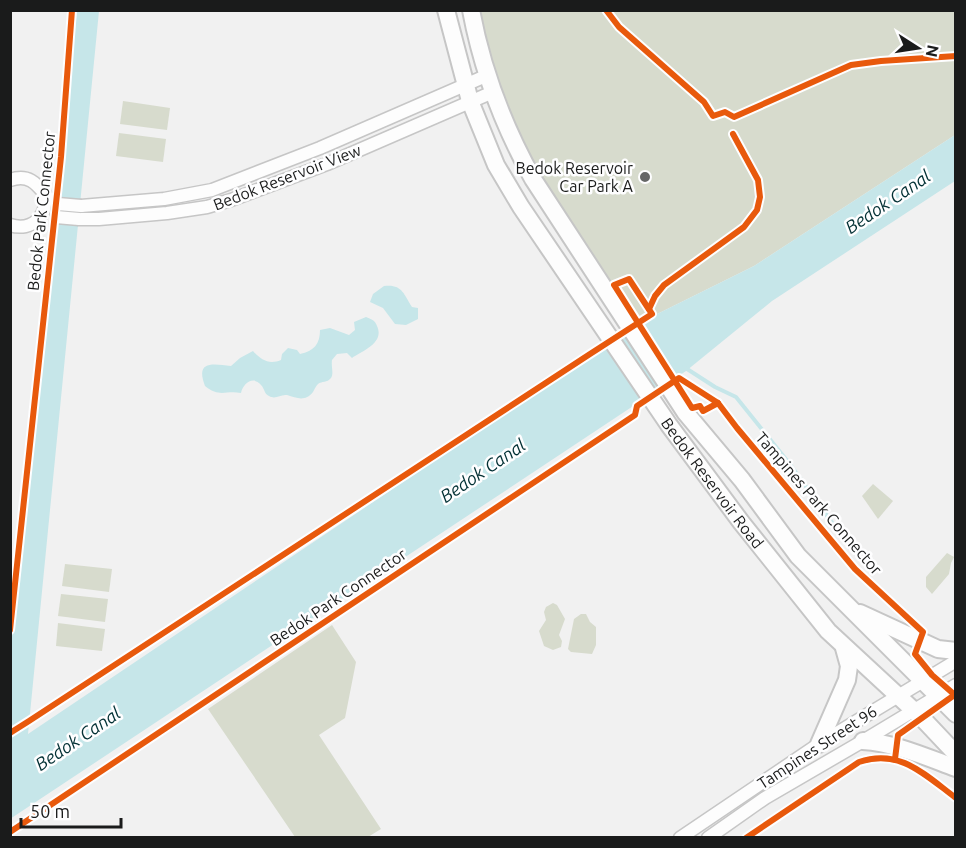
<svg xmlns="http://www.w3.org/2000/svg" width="966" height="848" viewBox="0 0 966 848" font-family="Ubuntu,sans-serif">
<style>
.green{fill:#d7dbcd}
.water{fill:#c6e6e9}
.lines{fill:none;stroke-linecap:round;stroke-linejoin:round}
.stream{stroke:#c6e6e9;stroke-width:4}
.minor-casing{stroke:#c6c6c6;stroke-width:15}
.secondary-casing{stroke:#c6c6c6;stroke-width:20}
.minor{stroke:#fdfdfd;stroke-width:12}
.secondary{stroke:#fdfdfd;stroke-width:16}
.minor-bridge-casing{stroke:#c6c6c6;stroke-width:15;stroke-linecap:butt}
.minor-bridge{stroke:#fdfdfd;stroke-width:12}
.cycleway-casing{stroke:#fefeff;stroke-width:10}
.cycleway{stroke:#e8590c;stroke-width:6}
.poi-dot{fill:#656666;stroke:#fefeff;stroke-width:2}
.labels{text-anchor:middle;stroke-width:5;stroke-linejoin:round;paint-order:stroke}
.poi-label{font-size:16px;fill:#1a1b1b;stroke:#fefeff;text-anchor:end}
.street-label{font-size:16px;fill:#1a1b1b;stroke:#fefeff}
.water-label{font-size:18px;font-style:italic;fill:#023034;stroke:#fefeff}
</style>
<rect width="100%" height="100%" fill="#f1f1f1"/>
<g class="green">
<path d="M476,11H955V135L754,266L641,322L623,293L616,298L537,176L499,93Z"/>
<path d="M123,101L170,108L167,130L120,124Z"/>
<path d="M119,133L166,139L163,162L116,156Z"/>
<path d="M873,484L893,501L878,519L862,496Z"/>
<path d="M947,553L954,557L951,563L949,574L932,594L926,587V577Z"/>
<path d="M65,564L112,569L109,592L62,586Z"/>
<path d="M61,594L108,599L105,622L58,616Z"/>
<path d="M553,603L557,605L565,619L559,635L562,641L561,647L553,650L544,646L539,631L546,620L544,612L546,607Z"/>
<path d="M581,614H586L590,622L596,627V645L592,654L571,652L568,649L574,619Z"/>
<path d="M58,623L105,629L102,651L56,646Z"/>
<path d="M332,625L356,662L345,718L319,735L381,829L368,837H295L208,709Z"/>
</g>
<g class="water">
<path d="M77,11H99L28,734L641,322L754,266L955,135V181L772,301L686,371L10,819L11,646Z"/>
<path d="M384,286C402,284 403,293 412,307L418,308V319L406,325L395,324L383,308L370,302L373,294Z"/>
<path d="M366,317C371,319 375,320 377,326C385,343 362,351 352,358L347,353L337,354L332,360C331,366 334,374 331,378C327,383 322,381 318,384C316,386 314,390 313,392C305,402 297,398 287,395C280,394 276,400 269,396C264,394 265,389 261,385C253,375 243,384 241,393C225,390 220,398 205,386C195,360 213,364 231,366L240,358L253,351C261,360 269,365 281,360L282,354L288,348L297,350L300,354C314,351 320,344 320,330L330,328L349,335L355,330L354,322Z"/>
</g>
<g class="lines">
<path class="stream" d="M684,367L715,387L736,397L789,463L846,542"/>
<g class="minor-casing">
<g id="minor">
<path d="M10,180C31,173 38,186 49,199"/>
<path d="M81,206L164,199L212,190L320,148L488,75"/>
<path d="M79,219H99L167,213L207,207L231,200L327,164L493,92"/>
<path d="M10,225C32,232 50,215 44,193"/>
<path d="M680,838L819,744L956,661"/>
<path d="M708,838L765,798L863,741L956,685"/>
</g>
</g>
<g class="secondary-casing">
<g id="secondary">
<path id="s1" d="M446,10L470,101L496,165L521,207L669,425L741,522L828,631L922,718L956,754"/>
<path d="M471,10C482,69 504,127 533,179L685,412L742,480L798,556L956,714"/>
<path d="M860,613L938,649L956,651"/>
<path d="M863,741C895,743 926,757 956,768"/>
<path d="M819,744L847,680L849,666L844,648"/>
</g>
</g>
<use href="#minor" class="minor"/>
<use href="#secondary" class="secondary"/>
<g class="minor-bridge-casing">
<g id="minor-bridge">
<path d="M58,204L81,206"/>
<path d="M56,217L79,219"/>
</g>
</g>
<use href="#minor-bridge" class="minor-bridge"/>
<g class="cycleway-casing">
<g id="cycleway">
<path d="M606,10L619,27L704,102L713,116L725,112L734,117L851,65L881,61L956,56"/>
<path d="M649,309L655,296L664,285L744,227L757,210L760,197L758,180L733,134"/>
<path d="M718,403L737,428L855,569L923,632L915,654L932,675L956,696"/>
<path d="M10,630L61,157L72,10"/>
<path d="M10,733L29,721L590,354L652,314L629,279L614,285L621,296L692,408L700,406L703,411L718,403L679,378L637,406L635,415L10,832"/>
<path d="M895,759L898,735L953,696"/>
<path d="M746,838L859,762C900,748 925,775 956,798"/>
</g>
</g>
<use href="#cycleway" class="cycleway"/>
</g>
<circle class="poi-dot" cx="645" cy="177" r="6"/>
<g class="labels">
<g class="poi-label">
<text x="633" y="174">Bedok Reservoir<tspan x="633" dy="18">Car Park A</tspan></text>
</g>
<g class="street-label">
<text transform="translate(287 177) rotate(-21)" y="6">Bedok Reservoir View</text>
<text transform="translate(41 211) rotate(-84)" y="6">Bedok Park Connector</text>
<text dy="6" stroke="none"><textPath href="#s1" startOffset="548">Bedok Reservoir Road</textPath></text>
<text transform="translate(819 503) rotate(49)" y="6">Tampines Park Connector</text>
<text transform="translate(338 597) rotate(-34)" y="6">Bedok Park Connector</text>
<text transform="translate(817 747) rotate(-33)" y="6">Tampines Street 96</text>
</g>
<g class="water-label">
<text transform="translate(888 202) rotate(-34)" y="6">Bedok Canal</text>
<text transform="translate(483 471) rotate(-34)" y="6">Bedok Canal</text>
<text transform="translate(78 739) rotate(-34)" y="6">Bedok Canal</text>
</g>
</g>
<rect width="966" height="848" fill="none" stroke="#1a1b1b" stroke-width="24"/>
<g transform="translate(918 48) rotate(102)" stroke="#fefeff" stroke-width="4.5" paint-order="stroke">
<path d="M0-4.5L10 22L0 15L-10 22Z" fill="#1a1b1b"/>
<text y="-9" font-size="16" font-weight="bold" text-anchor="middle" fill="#1a1b1b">N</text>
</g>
<path d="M21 818v9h100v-9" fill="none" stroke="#1a1b1b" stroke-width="3"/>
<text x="30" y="818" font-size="18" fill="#1a1b1b" stroke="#fefeff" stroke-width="4.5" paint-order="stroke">50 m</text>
</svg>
